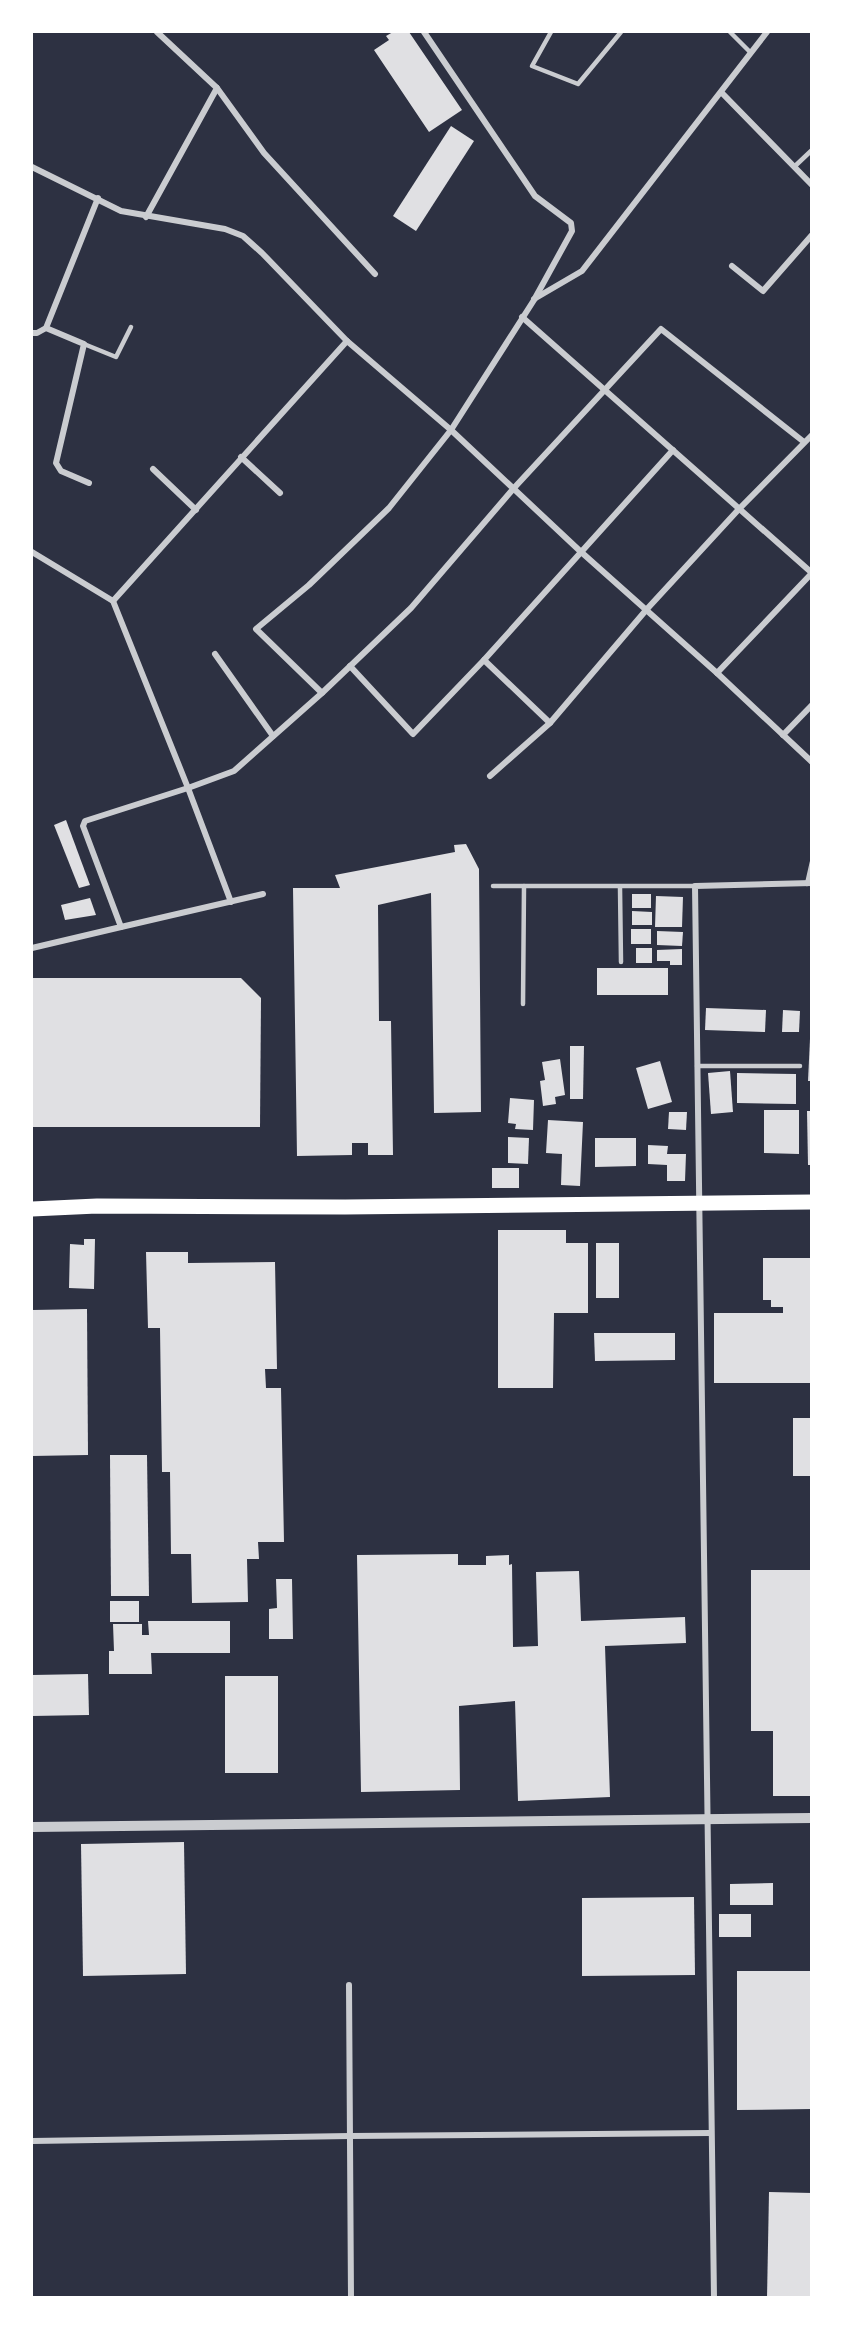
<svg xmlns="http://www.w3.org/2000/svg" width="843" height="2329" viewBox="0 0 843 2329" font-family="Montserrat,sans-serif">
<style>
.building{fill:#e0e0e3}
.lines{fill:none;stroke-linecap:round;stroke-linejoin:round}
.service{stroke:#caccd0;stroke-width:4.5}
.minor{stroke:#caccd0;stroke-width:6}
.tertiary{stroke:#caccd0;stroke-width:10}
.primary{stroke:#fff;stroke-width:15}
</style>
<rect width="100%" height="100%" fill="#2d3142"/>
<g class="building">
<path d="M393,32H409L462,110L429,132L374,50L389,40L386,36Z"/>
<path d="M451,126L474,141L416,231L393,216Z"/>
<path d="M66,820L90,885L79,888L54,825Z"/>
<path d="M466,844L479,869L481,1112L434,1113L431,893L378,905L379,1021H391L393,1155H368V1143H352V1155L297,1156L293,888H340L335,875L455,852L454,845Z"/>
<rect x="632" y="894" width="19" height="14"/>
<path d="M656,896L683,897L682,927H655Z"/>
<path d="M90,898L96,915L65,920L61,905Z"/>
<path d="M632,911L652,912V925H632Z"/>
<rect x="631" y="929" width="20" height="15"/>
<path d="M657,931L683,932L682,946L657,945Z"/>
<rect x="636" y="948" width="16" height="15"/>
<path d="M682,949V965H670V961H657V950Z"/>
<rect x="597" y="968" width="71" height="27"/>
<path d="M32,978H241L261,998L260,1127H32Z"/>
<path d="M706,1008L766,1010L765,1032L705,1030Z"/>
<path d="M783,1010L800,1011L799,1032H782Z"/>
<path d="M810,1039H812V1081H808Z"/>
<path d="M570,1046H584L583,1099H570Z"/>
<path d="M560,1059L565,1095L555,1097L556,1104L543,1106L540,1081L545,1080L542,1062Z"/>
<path d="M660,1061L672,1102L648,1109L636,1068Z"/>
<path d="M730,1071L733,1112L711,1114L708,1073Z"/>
<path d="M737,1073L796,1074V1104L737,1103Z"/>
<path d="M510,1098L534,1100L533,1130L515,1129L516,1124L508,1123Z"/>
<path d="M764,1110H799V1154L764,1153Z"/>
<path d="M807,1111H812V1165H808Z"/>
<path d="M669,1112H687L686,1130L668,1129Z"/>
<path d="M548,1120L583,1122L580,1186L561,1185L562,1154L546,1153Z"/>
<path d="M508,1137L529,1138L528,1164L508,1163Z"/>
<path d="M595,1138H636V1166L595,1167Z"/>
<path d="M648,1145L668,1146L667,1154H686L685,1181H667V1165L648,1164Z"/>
<rect x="492" y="1168" width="27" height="20"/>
<path d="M498,1230H566V1243H588V1313H554L553,1388H498Z"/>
<path d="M84,1239H95L94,1289L69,1288L70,1244L84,1245Z"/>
<rect x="596" y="1243" width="23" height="55"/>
<path d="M146,1252H188V1263L275,1262L277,1369H265L266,1388H281L284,1542H258L259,1559H247L248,1602L192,1603L191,1554H171L170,1472H162L160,1328H148Z"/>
<path d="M763,1258H812V1383H714V1313H783V1307H771V1300H763Z"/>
<path d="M87,1309L88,1455L32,1456V1310Z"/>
<path d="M594,1333H675V1360L595,1361Z"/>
<rect x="793" y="1418" width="19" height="58"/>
<path d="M110,1455H147L149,1596H111Z"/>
<path d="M458,1554V1565H486V1556L509,1555V1565L512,1564L513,1647L538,1646L536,1572L579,1571L581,1621L685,1617L686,1643L605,1646L610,1797L518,1801L515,1701L459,1706L460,1790L361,1792L357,1555Z"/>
<path d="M751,1570H812V1796H773V1731H751Z"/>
<path d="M276,1579H292L293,1639H269V1609L277,1608Z"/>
<rect x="110" y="1601" width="29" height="21"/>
<path d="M148,1621H230V1653H151L152,1674H109V1651H114L113,1624H142V1635H149Z"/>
<path d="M88,1674L89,1715L32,1716V1675Z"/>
<rect x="225" y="1676" width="53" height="97"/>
<path d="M184,1842L186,1974L83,1976L81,1844Z"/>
<path d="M773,1883V1905H730V1884Z"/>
<path d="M694,1897L695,1975L582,1976V1898Z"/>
<rect x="719" y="1914" width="32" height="23"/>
<path d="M737,1971H812V2109L737,2110Z"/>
<path d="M769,2192L812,2193V2298H767Z"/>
</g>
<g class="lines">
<g class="service">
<path d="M551,32L532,66L578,84L621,32"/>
<path d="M730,32L751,53"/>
<path d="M794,167L812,150"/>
<path d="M84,344L116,357L131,327"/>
<path d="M807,884L812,862"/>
<path d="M493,886H695"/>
<path d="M620,888L621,962"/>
<path d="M523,1004L524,886"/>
<path d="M697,1066H800"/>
</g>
<g class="minor">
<path d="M217,88L264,153L375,274"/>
<path d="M722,93L812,185"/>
<path d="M32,167L121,211L225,229L243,236L262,253L347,341L451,430L580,551L717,673L812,762"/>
<path d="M146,217L217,88L157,32"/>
<path d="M732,266L763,291L812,235"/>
<path d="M534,299L582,271L767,32"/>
<path d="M522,317L812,573"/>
<path d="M46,328L84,344L56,463L61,471L89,483"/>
<path d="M32,333H37L46,328L98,198"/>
<path d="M241,457L280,493"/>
<path d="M153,469L196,510"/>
<path d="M32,552L113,601L188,788L231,902"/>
<path d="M113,601L347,341"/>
<path d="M215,654L273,736"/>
<path d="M484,660L550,723"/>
<path d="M350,666L413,734L484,660L673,450"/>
<path d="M717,673L812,573"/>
<path d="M322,693L256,629L309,585L389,508L451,430L534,300L572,231L571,223L535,196L424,32"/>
<path d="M783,735L812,705"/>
<path d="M490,776L550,723L647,609L739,509L812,435"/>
<path d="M121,927L263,894"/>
<path d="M32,948L121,927L83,826L85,821L188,788L234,771L322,693L411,608L514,488L661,329L804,442"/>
<path d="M349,1985L351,2298"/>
<path d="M32,2141L350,2136L711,2133"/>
<path d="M714,2298L695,886L812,883"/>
</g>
<path class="tertiary" d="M32,1827L812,1818"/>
<path class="primary" d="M32,1209L97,1206L345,1207L812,1202"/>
</g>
<rect width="843" height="2329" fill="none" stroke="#ffffff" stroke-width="66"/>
</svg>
